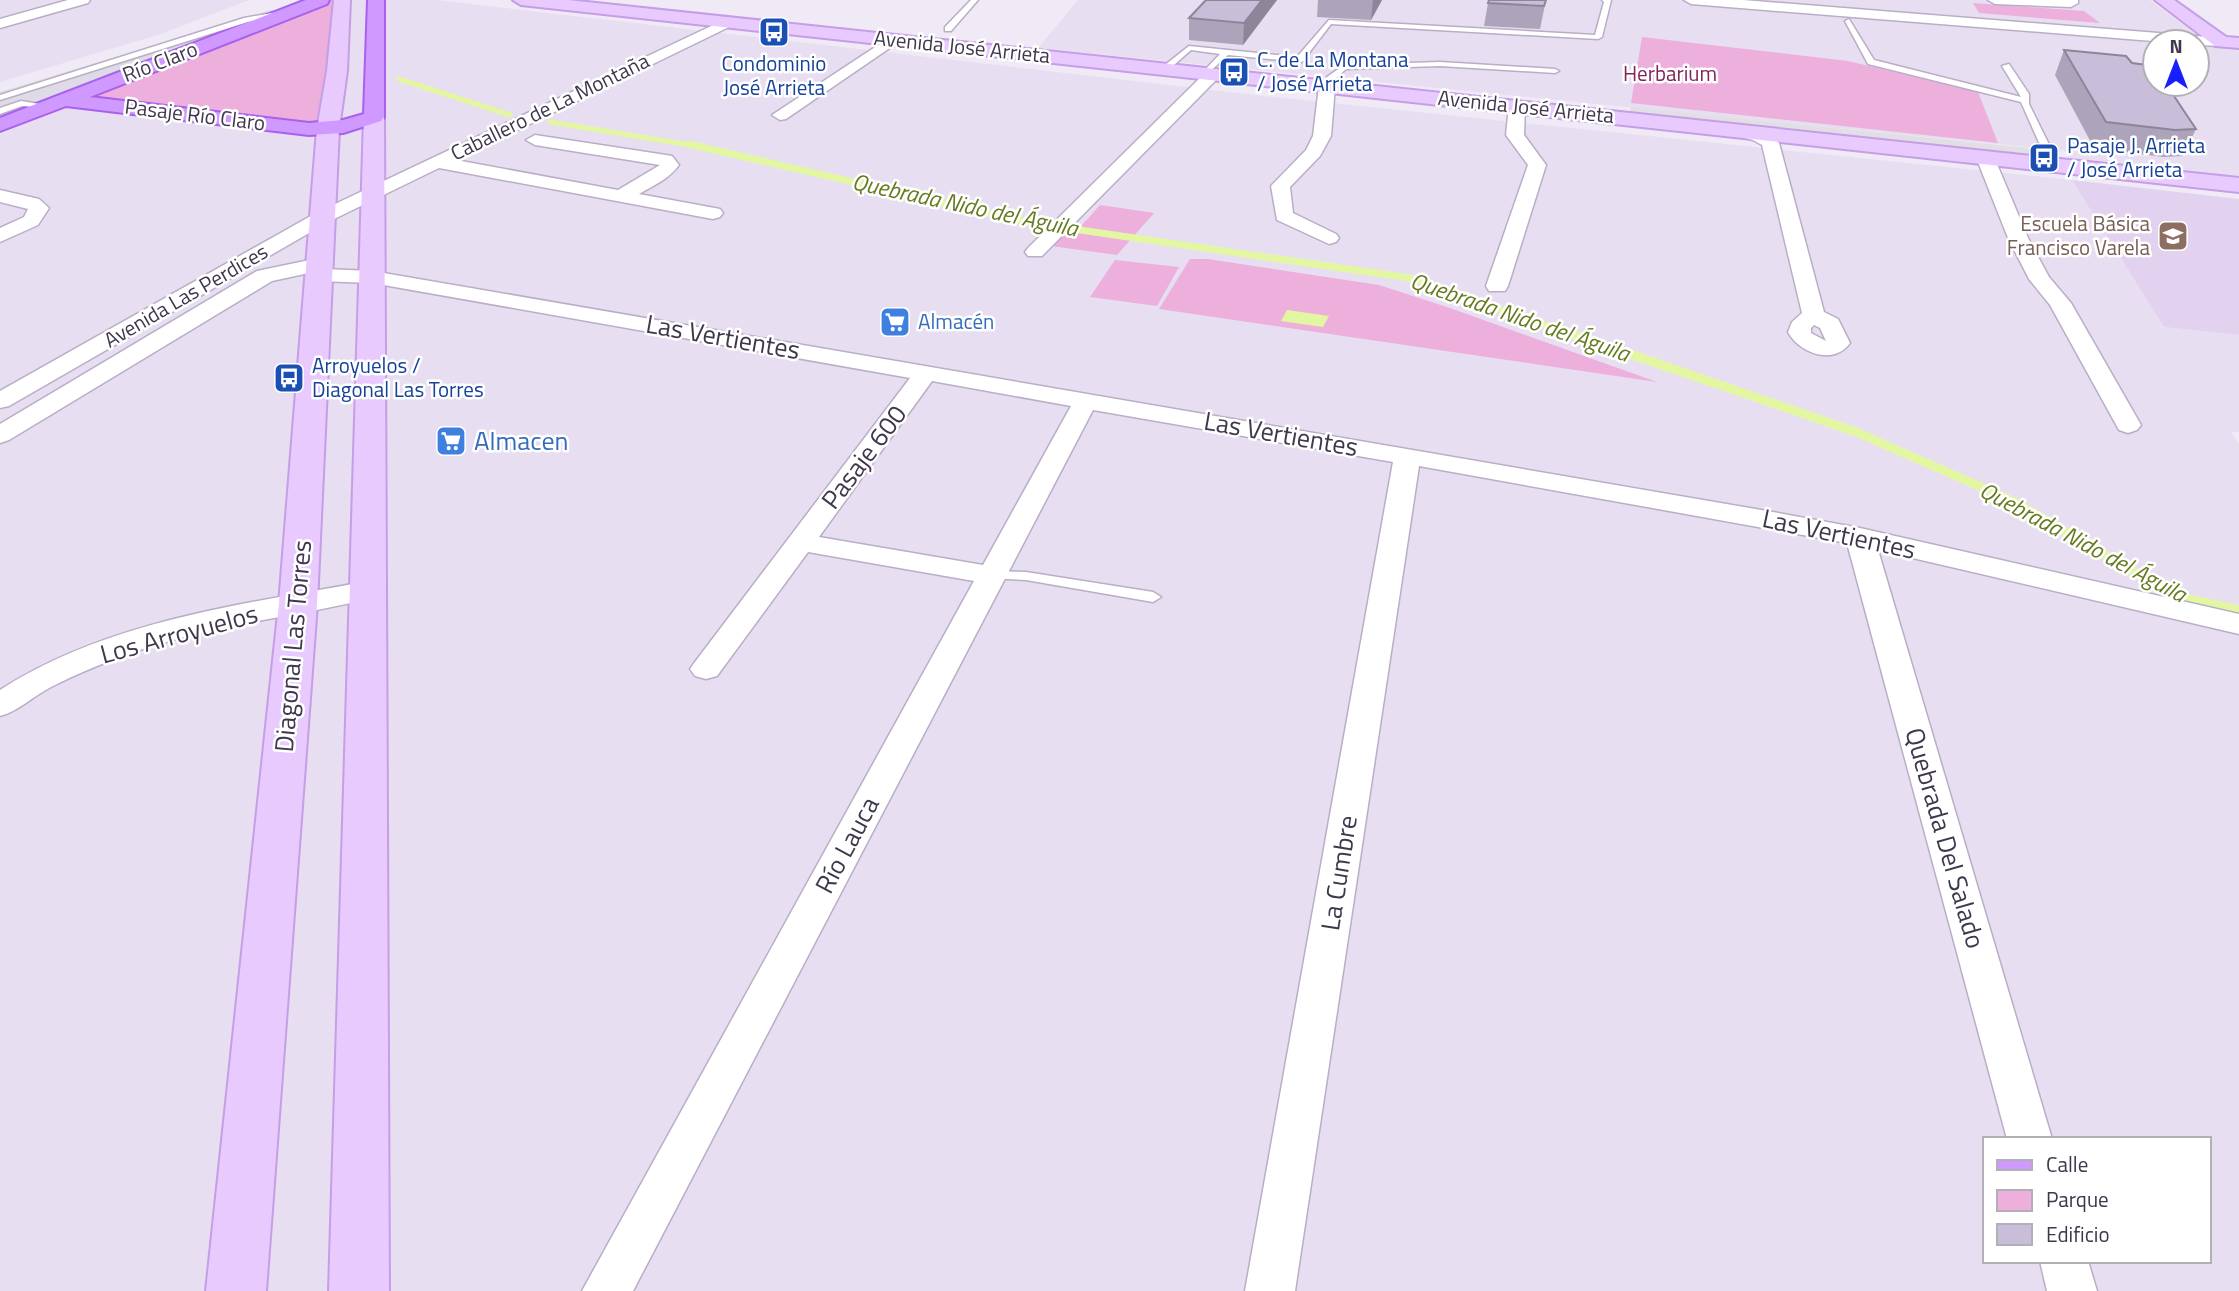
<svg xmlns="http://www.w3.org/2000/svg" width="2239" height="1291" viewBox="0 0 2239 1291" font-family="'Titillium Web',sans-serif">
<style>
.residential{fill:#e8def1;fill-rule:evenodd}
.industrial{fill:#dfdbe6}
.education{fill:#e2d2f0}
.green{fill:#edafdc}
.parking{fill:#e1dee4}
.water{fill:#e3f7a2}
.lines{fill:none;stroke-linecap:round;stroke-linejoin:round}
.stream-far3{stroke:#e3f7a2;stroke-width:5}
.stream-far2{stroke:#e3f7a2;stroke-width:7}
.stream-far1{stroke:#e3f7a2;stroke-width:9}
.stream{stroke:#e3f7a2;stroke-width:11}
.lane-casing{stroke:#b9aec5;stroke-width:3}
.street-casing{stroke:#b9aec5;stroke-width:3}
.secondary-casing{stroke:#c69ee5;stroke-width:4}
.primary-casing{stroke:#a960ee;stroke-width:4}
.lane{fill:#fff;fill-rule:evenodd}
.street{fill:#fff;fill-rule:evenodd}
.secondary{fill:#e9caff;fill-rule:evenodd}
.primary{fill:#d099ff;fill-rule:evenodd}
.wall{fill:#ada3bb}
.shaded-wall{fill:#8d8598}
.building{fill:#c9bed9;stroke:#8d8598;stroke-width:2}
.labels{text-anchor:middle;stroke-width:5;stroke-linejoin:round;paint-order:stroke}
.far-street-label{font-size:21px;fill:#3f374b;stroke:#fff}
.far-transit-label{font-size:21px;fill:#164399;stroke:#fff;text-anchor:start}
.far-park-label{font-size:21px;fill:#832459;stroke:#fff}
.far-education-label{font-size:21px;fill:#785e54;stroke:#fff;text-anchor:end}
.far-shop-label{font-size:21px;fill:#366cbe;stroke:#fff;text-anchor:start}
.far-water-label{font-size:23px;font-style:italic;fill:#647b1e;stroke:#fff}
.street-label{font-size:26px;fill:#3f374b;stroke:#fff}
.shop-label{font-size:26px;fill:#366cbe;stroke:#fff;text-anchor:start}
</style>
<rect width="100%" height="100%" fill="#f0eaf6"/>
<g class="residential">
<path d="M0,0H249L161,34L0,82Z"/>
<path d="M311,0H437L1256,95L2072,180L2164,327L2239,335V432H2231L2239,444V1291H0V118ZM1985,1139H2209V1261H1985Z"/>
<path d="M1078,0H2150L2209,44L2233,46L2239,51V177L2070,158L2066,151L1038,48ZM2155,42H2197V84H2155Z"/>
</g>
<path class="industrial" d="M271,10H282L0,118V92Z"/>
<path class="education" d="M2072,180L2239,199V335L2164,327Z"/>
<g class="green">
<path d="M329,0H334L319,128L79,99Z"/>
<path d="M1973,3L2084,11L2100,23L1979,13Z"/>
<path d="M1642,37L1848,61L1978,92L1998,143L1631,103Z"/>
<path d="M1100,205L1154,213L1117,255L1051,246L1060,237L1082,225Z"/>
<path d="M1190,259H1208L1379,285L1450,308L1657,382L1159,309Z"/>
<path d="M1115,260L1179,267L1157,306L1090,297Z"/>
</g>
<path class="parking" d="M1631,107L2028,148L2032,157L1629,115Z"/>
<path class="water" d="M1287,310L1329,316L1323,327L1281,321Z"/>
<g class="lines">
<g class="stream-far3">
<path d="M399,79L510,115"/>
<path d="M550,122L696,146"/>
</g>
<path class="stream-far2" d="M688,144L1032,223L1410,278L1571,334"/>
<path class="stream-far1" d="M1566,332L1856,432L2015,502L2141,576"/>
<path class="stream" d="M2138,574L2180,598L2239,611"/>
<g class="lane-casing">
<g id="lane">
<path d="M971,0H978L951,31H945V27Z"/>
<path d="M1602,0H1611L1602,37L1598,39L1331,24L1302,62L1228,55L1206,75L1202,73L1220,54L1191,50L1167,71L1160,69L1189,46L1297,57L1329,20L1595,35L1604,2Z"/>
<path d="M283,11L285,14L248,22L0,100V95L244,18Z"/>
<path d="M1849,19L1874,60L2021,97L2002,66L2009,64L2029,94V104L2059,165L2057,167L2049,165L2021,102L1868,64L1845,21Z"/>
<path d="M1440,62L1555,69L1559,71L1555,73L1440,66L1346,69L1334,80L1330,88L1323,86L1327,77L1344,65Z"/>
<path d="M21,101L52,106L48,108L22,106L0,114V108Z"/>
<path d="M992,571L1026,572L1153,592L1161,597L1153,602L1026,580L987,578L985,575Z"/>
</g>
</g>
<g class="street-casing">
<g id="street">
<path d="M68,0H90L88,3L0,28V19Z"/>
<path d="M1684,0H1743L2221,38L2228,42L2221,46L2197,45V42H2165L1691,4Z"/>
<path d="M1988,0H2078V3L2071,7L1995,4Z"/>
<path d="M726,19L733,23L731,26L456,160L618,190L660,165L535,145L526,140L535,135L666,155L672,156L679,165C669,179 654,185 639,194L720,209L723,213L720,217L713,219L439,168L330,221L9,406L0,408V391L316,213Z"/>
<path d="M892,36L897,37L899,40L897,43L786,119L780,120L772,115Z"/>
<path d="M1213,69L1219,71L1221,74L1219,77L1042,256H1028L1025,252L1028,248L1207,71Z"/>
<path d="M1327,81L1335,86L1331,136L1320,156L1290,187L1293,213L1336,234L1339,238L1336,242L1329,244L1277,220L1271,186L1306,150L1313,136L1319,86Z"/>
<path d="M1517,101L1525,106L1524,135L1546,165L1508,286L1505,291H1489L1486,286L1528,165L1506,135L1509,106Z"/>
<path d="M1736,125L1765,132L1779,143L1824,312L1838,319L1850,343C1834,366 1799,353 1788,332L1792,322L1802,313L1762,145L1753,140L1730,134L1727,130L1730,126ZM1814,325L1820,328L1826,341L1811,333V328Z"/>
<path d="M1985,152L1994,157L2028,238L2049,277L2071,303L2141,425L2137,430L2128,433L2119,430L2050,305L2029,279L2008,238L1976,157Z"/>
<path d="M0,190L39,199L49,208L38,225L0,242V228L24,217L28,209L0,202Z"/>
<path d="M319,258L326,260L329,264L325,269L372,271L1773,512L1860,528L2239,614V634L1878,550L2052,1139H2007L1847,543L1419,466L1295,1291H1245L1393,462L1093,410L633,1291H582L974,581L808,552L717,676L706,679L695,676L690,669L695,662L910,378L372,283L318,281L310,280L307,275L309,273L272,281L9,440L0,443V424L257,271ZM932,381L1071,406L983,565L819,537Z"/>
<path d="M369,581L380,584L384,590L380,596C298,617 214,624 134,652C106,662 78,673 51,687C33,696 19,711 0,716V690C108,620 245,604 369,581Z"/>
<path d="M2040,1261H2088L2097,1291H2047Z"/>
</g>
</g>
<g class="secondary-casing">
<g id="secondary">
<path d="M334,0H350L347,71L339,129L317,604L266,1291H206L279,604L317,129L327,71Z"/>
<path d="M513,0H568L2239,178V192L521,5Z"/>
<path d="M2155,0H2174L2226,37L2239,38V48L2215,46Z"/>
<path d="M374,111L381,113L384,117L389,1291H329L364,117L367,113Z"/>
</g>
</g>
<g class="primary-casing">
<path id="primary" d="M306,0H329L327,4L90,97L309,123L343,120L364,114L368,0H384V117L381,121L343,133L309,135L66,106L0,131V118Z"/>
</g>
<use href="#lane" class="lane"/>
<use href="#street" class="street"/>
<use href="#secondary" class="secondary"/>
<use href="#primary" class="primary"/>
</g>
<g class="wall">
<path d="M1206,0H1277L1243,45L1189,40V18Z"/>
<path d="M1318,0H1382L1371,20L1317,17Z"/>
<path d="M1546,0L1540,29L1484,26L1488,3Z"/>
<path d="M2064,50L2132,63L2196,129L2183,156L2163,157L2094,148L2055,75Z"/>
</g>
<g class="shaded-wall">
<path d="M1262,0H1277L1243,45L1244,23Z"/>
<path d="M1373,0H1382L1371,20Z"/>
</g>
<g class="building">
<path d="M1206,0H1262L1244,23L1189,18Z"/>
<path d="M1489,0H1546L1544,6L1488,3Z"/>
<path d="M2064,50L2126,56L2132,63L2154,66L2155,84H2166L2196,129L2175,130L2106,122Z"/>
</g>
<defs>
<g id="bus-square" transform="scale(1.575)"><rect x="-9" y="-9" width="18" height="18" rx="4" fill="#1a4fb4" stroke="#fff"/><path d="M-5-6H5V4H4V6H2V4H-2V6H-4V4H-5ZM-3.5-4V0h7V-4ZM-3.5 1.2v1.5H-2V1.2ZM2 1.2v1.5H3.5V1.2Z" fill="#fff"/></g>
<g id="school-square" transform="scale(1.575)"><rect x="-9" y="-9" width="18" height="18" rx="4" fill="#8d6e63" stroke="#fff"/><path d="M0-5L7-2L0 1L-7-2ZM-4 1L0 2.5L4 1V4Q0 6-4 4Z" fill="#fff"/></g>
<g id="supermarket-square" transform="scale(1.575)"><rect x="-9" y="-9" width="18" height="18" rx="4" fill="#3f7fe0" stroke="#fff"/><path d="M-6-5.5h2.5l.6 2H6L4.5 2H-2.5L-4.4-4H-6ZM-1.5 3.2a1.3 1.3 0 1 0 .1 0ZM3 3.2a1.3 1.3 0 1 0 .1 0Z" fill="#fff"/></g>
</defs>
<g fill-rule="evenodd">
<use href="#bus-square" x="774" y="32"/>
<use href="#bus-square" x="1234" y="72"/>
<use href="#bus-square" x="2044" y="158"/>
<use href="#school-square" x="2173" y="236"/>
<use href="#supermarket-square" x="895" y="322"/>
<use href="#bus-square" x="289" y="378"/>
<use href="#supermarket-square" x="451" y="441"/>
</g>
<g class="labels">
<g class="far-street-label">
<text transform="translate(962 47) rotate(6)" y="7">Avenida José Arrieta</text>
<text transform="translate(160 62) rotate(-21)" y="7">Río Claro</text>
<text transform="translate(550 107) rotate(-26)" y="7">Caballero de La Montaña</text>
<text transform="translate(1526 107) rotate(6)" y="7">Avenida José Arrieta</text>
<text transform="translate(195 115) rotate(7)" y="7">Pasaje Río Claro</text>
<text transform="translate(186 296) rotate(-30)" y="7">Avenida Las Perdices</text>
</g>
<g class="far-transit-label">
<text x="1257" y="67">C. de La Montana<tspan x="1257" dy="24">/ José Arrieta</tspan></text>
<text x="774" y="71" text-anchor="middle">Condominio<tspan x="774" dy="24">José Arrieta</tspan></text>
<text x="2067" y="153">Pasaje J. Arrieta<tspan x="2067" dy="24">/ José Arrieta</tspan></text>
<text x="312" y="373">Arroyuelos /<tspan x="312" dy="24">Diagonal Las Torres</tspan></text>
</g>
<g class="far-park-label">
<text x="1670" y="81">Herbarium</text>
</g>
<g class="far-education-label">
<text x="2150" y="231">Escuela Básica<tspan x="2150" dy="24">Francisco Varela</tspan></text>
</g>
<g class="far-shop-label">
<text x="918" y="329">Almacén</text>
</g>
<g class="far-water-label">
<text transform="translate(965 205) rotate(12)" y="8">Quebrada Nido del Águila</text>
<text transform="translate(1520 317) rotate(19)" y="8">Quebrada Nido del Águila</text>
<text transform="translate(2083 542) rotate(28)" y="8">Quebrada Nido del Águila</text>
</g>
<g class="street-label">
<text transform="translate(723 337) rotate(10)" y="9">Las Vertientes</text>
<text transform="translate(1281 434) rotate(10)" y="9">Las Vertientes</text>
<text transform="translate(864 457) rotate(-53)" y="9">Pasaje 600</text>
<text transform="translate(1839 534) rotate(12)" y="9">Las Vertientes</text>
<text transform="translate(179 634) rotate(-15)" y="9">Los Arroyuelos</text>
<text transform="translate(293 646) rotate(-85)" y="9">Diagonal Las Torres</text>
<text transform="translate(1945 838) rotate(74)" y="9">Quebrada Del Salado</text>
<text transform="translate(847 845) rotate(-62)" y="9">Río Lauca</text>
<text transform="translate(1339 873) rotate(-81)" y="9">La Cumbre</text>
</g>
<g class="shop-label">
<text x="474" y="450">Almacen</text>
</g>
</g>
<rect x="1983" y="1137" width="228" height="126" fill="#ffffff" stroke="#b2afb7" stroke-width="2"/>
<rect x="1997" y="1160" width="35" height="10" fill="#d099ff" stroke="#b2afb7" stroke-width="2"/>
<text x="2046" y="1172" font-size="21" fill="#3f374b">Calle</text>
<rect x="1997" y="1190" width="35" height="21" fill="#edafdc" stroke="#b2afb7" stroke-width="2"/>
<text x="2046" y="1207" font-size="21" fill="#3f374b">Parque</text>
<rect x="1997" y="1224" width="35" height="21" fill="#c9bed9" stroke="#b2afb7" stroke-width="2"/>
<text x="2046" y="1242" font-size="21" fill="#3f374b">Edificio</text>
<g transform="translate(2176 63)"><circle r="33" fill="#ffffff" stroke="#b2afb7" stroke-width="2"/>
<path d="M0-5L12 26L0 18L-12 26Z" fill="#171fff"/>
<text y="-10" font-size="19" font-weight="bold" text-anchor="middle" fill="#3f374b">N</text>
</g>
</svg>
